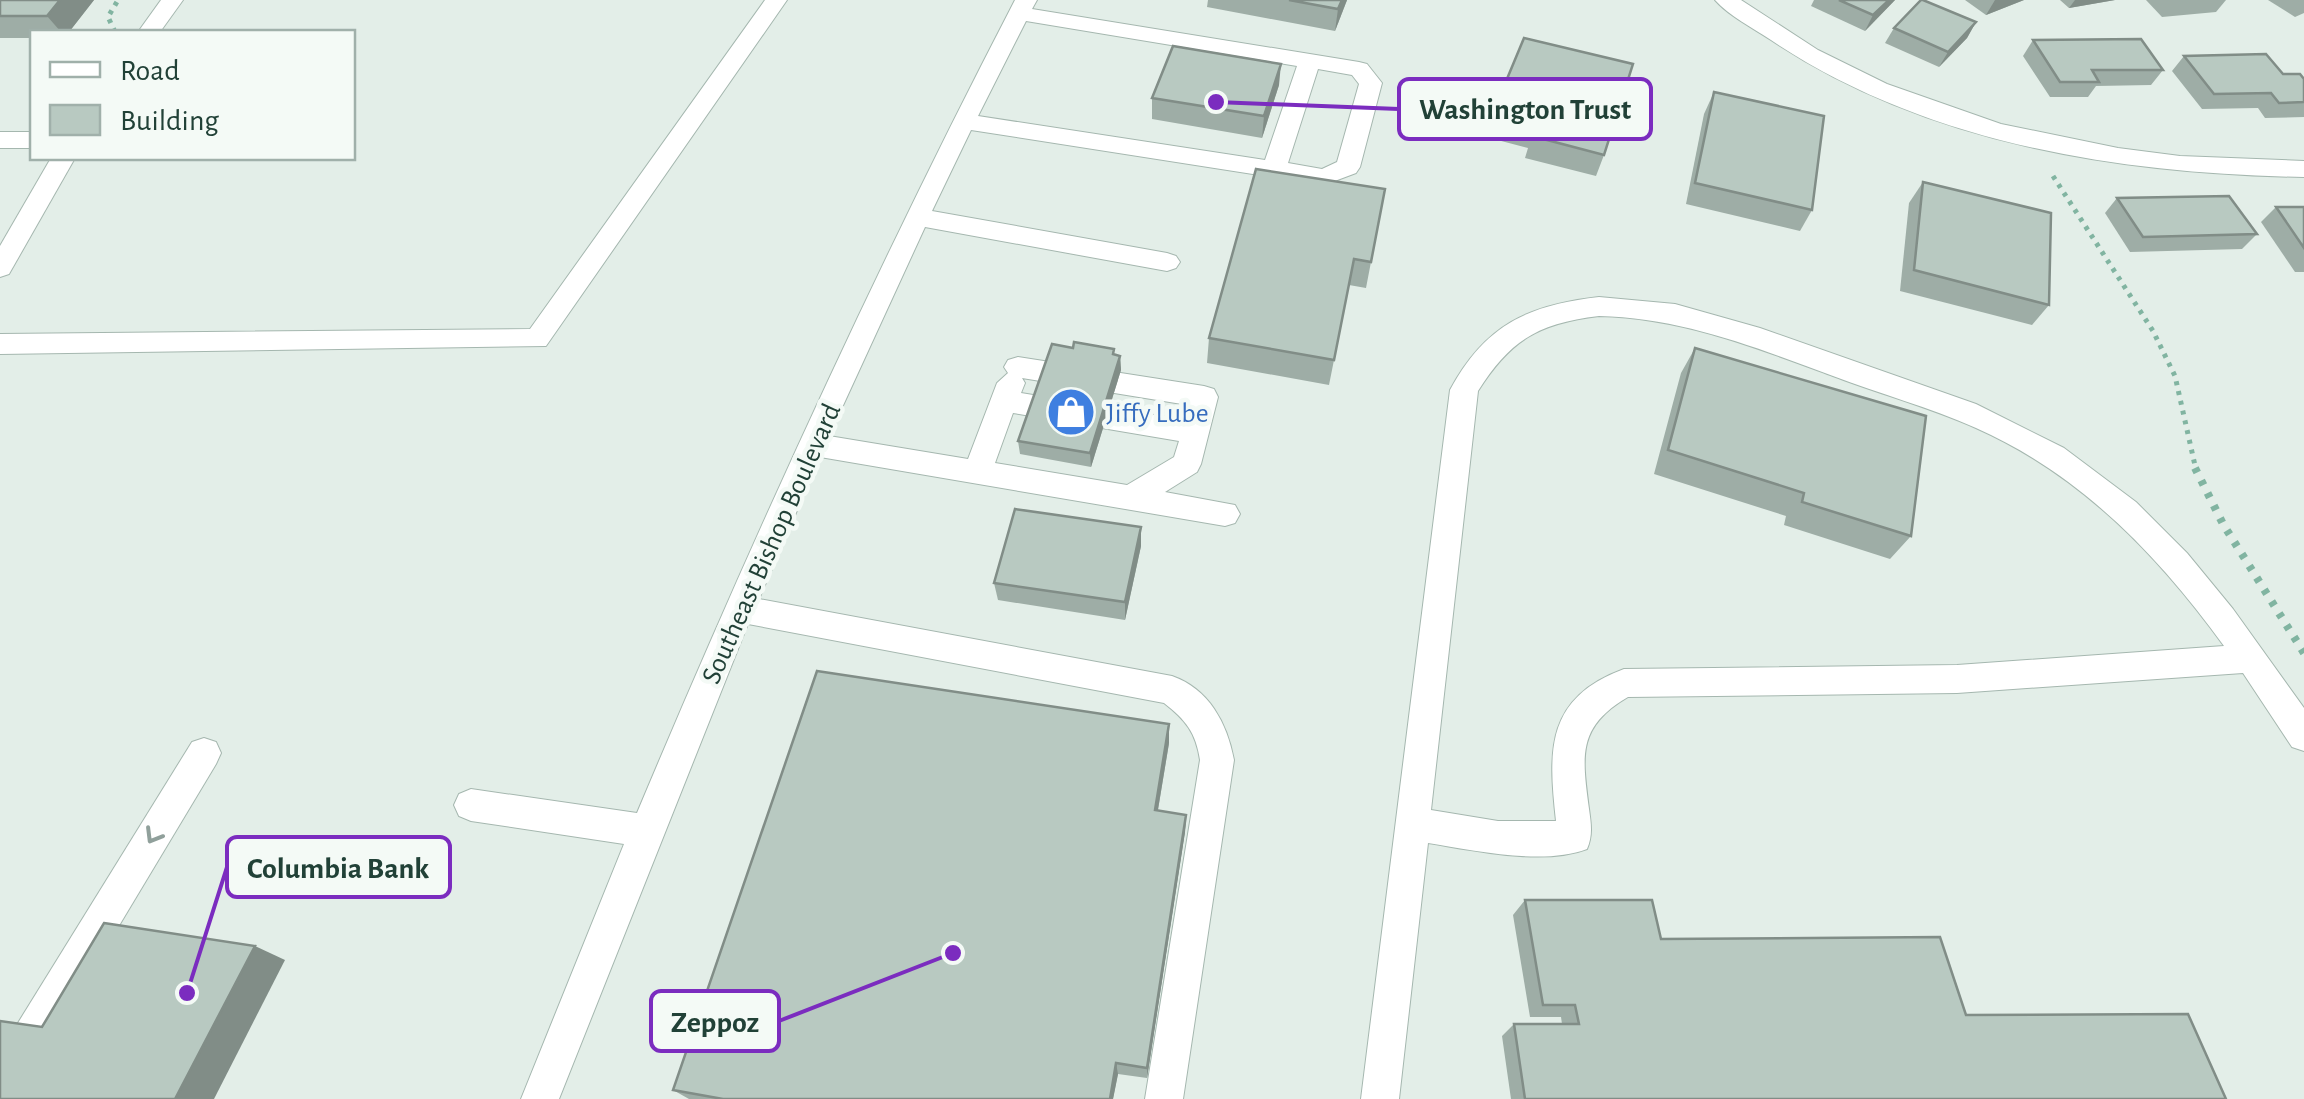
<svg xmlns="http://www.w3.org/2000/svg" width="2304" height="1099" viewBox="0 0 2304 1099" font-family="'Alegreya Sans',sans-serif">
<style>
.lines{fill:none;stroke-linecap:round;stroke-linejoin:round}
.minor-casing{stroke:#a5b7af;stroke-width:2}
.path-far1{stroke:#81b4a1;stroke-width:5;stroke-dasharray:4 6;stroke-linecap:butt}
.path{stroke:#81b4a1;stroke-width:8;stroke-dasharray:5 9;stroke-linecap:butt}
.minor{fill:#fff;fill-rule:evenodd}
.wall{fill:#9eada6}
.shaded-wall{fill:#818d87}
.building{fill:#b8c9c1;stroke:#818d87;stroke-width:2.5}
.oneway{stroke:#90a09b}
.labels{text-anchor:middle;stroke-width:9;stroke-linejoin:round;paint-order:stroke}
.shop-label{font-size:28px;fill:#366cbe;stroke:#f4faf6;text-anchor:start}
.street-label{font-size:28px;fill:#214137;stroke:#f4faf6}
.leader{fill:none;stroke:#7b2cbf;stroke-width:4}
.callout-dot{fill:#7b2cbf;stroke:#f4faf6;stroke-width:4}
.callout{fill:#f4faf6;stroke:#7b2cbf;stroke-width:4}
.callout-label{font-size:30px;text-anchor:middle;font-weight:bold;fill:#214137}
</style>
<rect width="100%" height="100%" fill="#e3eee8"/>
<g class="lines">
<g class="minor-casing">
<g id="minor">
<path d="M161,0H183L160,32H138Z"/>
<path d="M765,0H787L546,346L0,354V334L530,329Z"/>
<path d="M1015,0H1037L1032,9L1359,62L1367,64L1382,83L1360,167L1356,173L1324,185L971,130L932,211L1167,253L1176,256L1180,262L1176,268L1167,271L925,227L829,436L968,459L997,383L1008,373L1004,367L1008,360L1018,357L1204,386L1214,389L1218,397L1201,464L1197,472L1165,492L1235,505L1240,514L1235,523L1225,526L820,457L759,599L1172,676C1209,689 1227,723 1234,760L1183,1099H1145L1200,760C1196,733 1186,720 1164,703L748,624L559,1099H521L624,844L471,821L459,816L454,805L459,794L471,789L637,813C753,537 877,266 1015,0ZM1026,21L1297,66L1265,160L978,116ZM1318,69L1352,75L1359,84L1337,162L1322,169L1288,163ZM1022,378L1188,405L1184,420L1021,393L1025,383ZM1013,413L1179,441L1174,457L1127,485L995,463Z"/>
<path d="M1715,0H1741L1818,50L1887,84L2001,124L2118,148L2180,156L2304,161V177C2121,174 1926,144 1771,40C1753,28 1729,16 1715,0Z"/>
<rect x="0" y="132" width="32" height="16"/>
<path d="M51,158H75L9,274L0,277V246Z"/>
<path d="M1599,297L1675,304L1760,328L1976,404L2064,448L2136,502L2187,553L2233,609L2304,708V751L2292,747L2243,673L1957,693L1628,697C1577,727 1582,755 1589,809C1591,824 1593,835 1587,849C1543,866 1473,850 1428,843L1399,1099H1361L1450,390C1485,325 1528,305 1599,297ZM1599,316C1682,318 1755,347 1833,376C1880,394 1929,407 1976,428C2080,474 2158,555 2224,646L1957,665L1624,669C1546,698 1548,749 1556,821H1498L1431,810L1478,391C1510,340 1539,323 1599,316Z"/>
<path d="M204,738L216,742L221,753L216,764L15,1099H0V1052L192,742Z"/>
</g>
</g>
<g class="path-far1">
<path d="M115,32L108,17L118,0"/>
<path d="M2053,176L2153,331L2175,376L2196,470"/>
</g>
<path class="path" d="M2195,468L2223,524L2304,653"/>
<use href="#minor" class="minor"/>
</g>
<g class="wall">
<path d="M0,0H94L69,32H32V38H0Z"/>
<path d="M1208,0H1347L1335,31L1207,7Z"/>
<path d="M1814,0H1895L1865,31L1811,6Z"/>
<path d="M1965,0H2024L1986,15Z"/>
<path d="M2060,0H2115L2069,8Z"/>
<path d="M2146,0H2226L2216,12L2162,17Z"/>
<path d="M2268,0H2304V13L2295,17Z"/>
<path d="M1976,22L1967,38L1939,67L1885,43L1894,28Z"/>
<path d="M1524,38L1604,155L1596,176L1525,158L1528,148L1486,137L1492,115Z"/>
<path d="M2033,40L2163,70L2151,85L2096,86L2088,97H2050L2023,56Z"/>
<path d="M2184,56L2304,79V117L2265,118L2258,108L2202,109L2172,71Z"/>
<path d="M1279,85L1262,138L1152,119V98Z"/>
<path d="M1714,92L1812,210L1800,231L1686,204L1704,114Z"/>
<path d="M1923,182L2049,305L2032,325L1900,291L1909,203Z"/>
<path d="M1385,189L1366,288L1349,285L1329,385L1207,363L1209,338Z"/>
<path d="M2117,198L2257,234L2242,249L2130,252L2105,213Z"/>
<path d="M2276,207H2304V272H2295L2261,222Z"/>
<path d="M1695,348L1911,536L1890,559L1784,525L1786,516L1654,474L1681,373Z"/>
<path d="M1114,355L1120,356L1121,370L1091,467L1020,454L1018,441Z"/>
<path d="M1141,546L1125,620L998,600L994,583Z"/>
<path d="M1169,743L1158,810L1186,815L1185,832L1147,1078L1118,1074L1113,1099H689L673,1090Z"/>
<path d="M1525,900L1661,939L1966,1015L2226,1099H1511L1502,1036L1514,1024H1562L1561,1017H1530L1513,915Z"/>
</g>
<g class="shaded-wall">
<path d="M60,0H94L69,32H61L47,16Z"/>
<path d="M1342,0H1347L1335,31L1338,9Z"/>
<path d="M1889,0H1895L1865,31L1873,15Z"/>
<path d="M1995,0H2024L1986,15Z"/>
<path d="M2075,0H2115L2069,8Z"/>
<path d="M1976,22L1967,38L1939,67L1948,52Z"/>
<path d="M1281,64L1279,85L1262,138L1264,116Z"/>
<path d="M1120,356L1121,370L1091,467L1090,453Z"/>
<path d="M1141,527V546L1125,620V602Z"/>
<path d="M1169,724V743L1155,827V810Z"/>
<path d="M1186,815L1185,832L1147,1078V1068Z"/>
<path d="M255,946L285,960L214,1099H175Z"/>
<path d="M1116,1063L1118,1074L1113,1099H1110Z"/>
</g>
<g class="building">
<path d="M0,0H60L47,16H0Z"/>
<path d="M1289,0H1342L1338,9Z"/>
<path d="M1839,0H1889L1873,15Z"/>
<path d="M1921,0H1923L1976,22L1948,52L1894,28Z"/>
<path d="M1524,38L1633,64L1604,155L1532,136L1535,126L1492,115Z"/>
<path d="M2141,39L2163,70H2092L2099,82H2060L2033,40Z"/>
<path d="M1173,46L1281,64L1264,116L1152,98Z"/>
<path d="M2266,54L2283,74H2300L2304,79V102L2279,103L2271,93L2214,94L2184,56Z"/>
<path d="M1714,92L1824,116L1812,210L1695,183Z"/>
<path d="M1256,169L1385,189L1371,262L1354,259L1334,360L1209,338Z"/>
<path d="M1923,182L2051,213L2049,305L1914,270Z"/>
<path d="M2229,196L2257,234L2143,237L2117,198Z"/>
<path d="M2276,207H2304V248Z"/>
<path d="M1074,342L1114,349L1113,354L1120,356L1090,453L1018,441L1052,344L1073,348Z"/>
<path d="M1695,348L1926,416L1911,536L1802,502L1804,493L1668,450Z"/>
<path d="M1015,509L1141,527L1125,602L994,583Z"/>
<path d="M817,671L1169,724L1155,810L1186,815L1147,1068L1116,1063L1110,1099H723L673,1090Z"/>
<path d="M1525,900H1652L1661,939L1940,937L1966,1015L2188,1014L2226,1099H1525L1514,1024H1579L1575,1005H1543Z"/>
<path d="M104,923L255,946L175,1099H0V1021L42,1027Z"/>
</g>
<defs><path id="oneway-chevron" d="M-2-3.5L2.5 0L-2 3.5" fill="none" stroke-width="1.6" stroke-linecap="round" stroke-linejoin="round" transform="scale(2.5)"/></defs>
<use class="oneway" href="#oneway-chevron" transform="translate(153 836) rotate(121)"/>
<defs>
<g id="shop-disc" transform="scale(2.5)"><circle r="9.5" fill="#3f7fe0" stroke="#f4faf6"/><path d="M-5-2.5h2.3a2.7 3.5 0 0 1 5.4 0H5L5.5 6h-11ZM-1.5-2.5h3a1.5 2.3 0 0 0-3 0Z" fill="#fff"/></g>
</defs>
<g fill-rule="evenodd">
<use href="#shop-disc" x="1071" y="412"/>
</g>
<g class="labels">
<g class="shop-label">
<text x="1106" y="422">Jiffy Lube</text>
</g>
<g class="street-label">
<text transform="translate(770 543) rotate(-66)" y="10">Southeast Bishop Boulevard</text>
</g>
</g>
<path class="leader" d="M1216 102L1399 109M187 993L227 867M953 953L779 1021"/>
<g class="callout-dot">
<circle cx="1216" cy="102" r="10"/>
<circle cx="187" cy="993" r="10"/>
<circle cx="953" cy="953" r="10"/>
</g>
<g class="callout">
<rect x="1399" y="79" width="252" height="60" rx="10"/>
<rect x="227" y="837" width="223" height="60" rx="10"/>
<rect x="651" y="991" width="128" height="60" rx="10"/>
</g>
<g class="callout-label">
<text x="1525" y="119">Washington Trust</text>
<text x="338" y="878">Columbia Bank</text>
<text x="715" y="1032">Zeppoz</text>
</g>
<rect x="30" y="30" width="325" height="130" fill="#f4faf6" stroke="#a0b0aa" stroke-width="2.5"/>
<rect x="50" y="62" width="50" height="15" fill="#ffffff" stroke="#a0b0aa" stroke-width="2.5"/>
<text x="120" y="80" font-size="30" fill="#214137">Road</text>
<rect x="50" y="105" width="50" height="30" fill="#b8c9c1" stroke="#a0b0aa" stroke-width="2.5"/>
<text x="120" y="130" font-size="30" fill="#214137">Building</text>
</svg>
